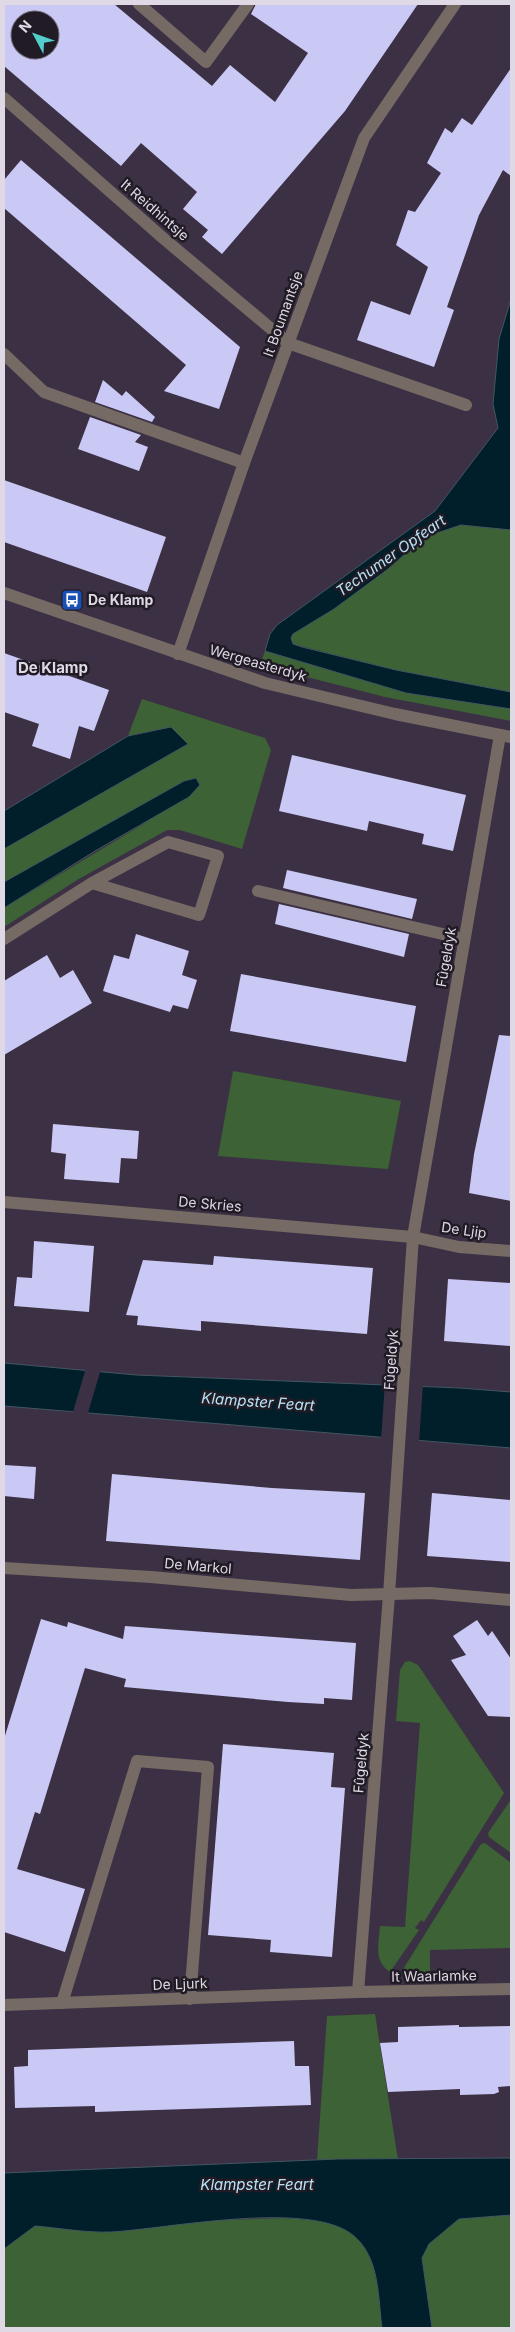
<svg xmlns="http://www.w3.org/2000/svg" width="515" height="2332" viewBox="0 0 515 2332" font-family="Inter,sans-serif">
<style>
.green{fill:#3c6235}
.water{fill:#001f2a;stroke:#435662}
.pier{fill:#3c3144}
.building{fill:#cac8f5;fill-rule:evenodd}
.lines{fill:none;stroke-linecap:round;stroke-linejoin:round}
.minor{stroke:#756b64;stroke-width:12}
.labels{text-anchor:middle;stroke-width:5;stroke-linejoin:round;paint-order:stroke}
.street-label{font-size:14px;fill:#dfd8e5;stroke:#201b24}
.poi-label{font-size:14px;font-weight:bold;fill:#dfd8e5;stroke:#201b24;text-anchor:start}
.water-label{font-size:15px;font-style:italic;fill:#b6e4f7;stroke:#201b24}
.neighbourhood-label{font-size:15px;font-weight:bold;fill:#dfd8e5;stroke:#201b24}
</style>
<rect width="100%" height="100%" fill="#3c3144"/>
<g class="green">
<path d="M461,525L511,530V692L396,670L293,644L291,638L293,634L334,609L388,569L413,547L434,534Z"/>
<path d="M265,651L406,693L511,709V721L385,697L260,665Z"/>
<path d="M142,699L265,738L271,750L242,849L180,830H167L77,880L4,927V908L145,823L196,778L184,781L4,882V849L188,744L171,727L128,736Z"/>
<path d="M233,1071L401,1101L388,1169L218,1156Z"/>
<path d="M410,1661L418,1665L504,1793L424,1922L421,1920L415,1928L419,1930L390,1972C373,1961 379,1943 380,1926L405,1927L420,1723L396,1721L400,1670L405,1662Z"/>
<path d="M510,1801L511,1803V1853L489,1837L488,1833Z"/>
<path d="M485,1843L511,1863V1948L430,1950V1975H401L402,1971L481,1844Z"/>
<path d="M375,2014L398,2160H317L327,2016Z"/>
<path d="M511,2215V2328H432L422,2258L429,2244L459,2219Z"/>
<path d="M286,2218C302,2220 321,2219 336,2224C377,2236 379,2294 382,2328H4V2249L35,2226L109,2232L198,2221Z"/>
</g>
<g class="water">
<path d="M511,299V530L461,525L434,534L413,547L388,569L334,609L293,634L291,638L293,644L302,647L396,670L511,692V709L406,693L265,651L270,634L277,625L435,511L498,428L493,404L499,339Z"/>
<path d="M171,727L188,744L4,849V811L128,736Z"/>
<path d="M196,778L200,785L189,797L95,851L4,908V882L184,781Z"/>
<path d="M4,1363L136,1375L460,1388L511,1392V1448L4,1406Z"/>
<path d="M511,2158V2215L459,2219L429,2244L422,2258L432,2328H382C378,2298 380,2258 354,2236C311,2199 167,2229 111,2232C86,2233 59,2228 35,2226L4,2249V2173L338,2159Z"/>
</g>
<g class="pier">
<path d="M86,1368L101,1369L87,1416L72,1415Z"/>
<path d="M385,1382L423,1384L419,1443L381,1440Z"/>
</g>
<g class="building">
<path d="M4,4H114L212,86L230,65L275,102L308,53L251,14L256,4H418L345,111L222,254L202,237L208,230L183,209L197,192L141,143L121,166L4,66ZM20,20H50V50H20Z"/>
<path d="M511,68V176L503,170L479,215L447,307L454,310L434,367L357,340L371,301L410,315L428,267L396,245L408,210L415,212L441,173L427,163L445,128L452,133L462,118L472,125Z"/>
<path d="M21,160L240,347L219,409L164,391L186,365L4,208V180Z"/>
<path d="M103,380L122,396L126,391L155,417L152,422L95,402Z"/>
<path d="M90,417L141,435L135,442L148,447L139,471L78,449Z"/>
<path d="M4,480L166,537L147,592L4,542Z"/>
<path d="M4,653L109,690L94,731L79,726L70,759L32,746L39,724L4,712Z"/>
<path d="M292,755L466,795L453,851L422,844L424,834L369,821L367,831L279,811Z"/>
<path d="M287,870L417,899L412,919L283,888Z"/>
<path d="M279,904L409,934L404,957L275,924Z"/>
<path d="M136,934L189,951L182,975L197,980L188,1009L173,1005L170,1012L103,991L114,955L129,959Z"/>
<path d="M47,955L60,978L73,970L92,1003L4,1055V981Z"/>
<path d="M241,974L416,1006L406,1062L230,1031Z"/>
<path d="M499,1035L511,1036V1201L469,1193L474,1154Z"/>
<path d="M53,1124L139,1131L137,1159L121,1158L119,1183L64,1179L66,1154L51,1152Z"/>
<path d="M34,1241L94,1246L89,1312L14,1306L17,1277L32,1278Z"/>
<path d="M214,1256L373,1268L367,1334L201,1321V1331L137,1325L138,1316L126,1315L143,1260L213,1265Z"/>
<path d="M448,1279L511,1283V1346L444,1341Z"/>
<path d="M4,1465L36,1467L34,1499L4,1496Z"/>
<path d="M112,1474L272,1488L365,1493L360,1560L106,1541Z"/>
<path d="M432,1493L511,1500L510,1562L427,1556Z"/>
<path d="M41,1619L67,1627L68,1622L123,1639L125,1626L356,1643L352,1700L324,1698V1704L288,1702L124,1687L126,1679L85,1668L40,1814L35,1812L17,1869L85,1889L65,1952L4,1932V1739Z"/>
<path d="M477,1620L488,1636L492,1631L511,1659V1717L488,1716L451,1660L466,1655L453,1636Z"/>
<path d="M223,1744L334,1753L331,1787L345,1788L332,1957L270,1952L271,1940L208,1935Z"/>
<path d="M459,2025V2027L511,2026V2086L498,2087L499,2092L494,2094L460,2095V2089L388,2092L380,2043L398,2042V2027Z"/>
<path d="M294,2041L295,2066H309L311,2105L95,2112V2106L15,2108L14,2067L28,2066V2050Z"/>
</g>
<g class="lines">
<g class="minor">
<path d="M139,4L206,62L248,4"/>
<path d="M4,98L163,238L288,343L466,405"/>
<path d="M4,354L44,392L244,463"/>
<path d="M4,593L265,683L395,714L511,737"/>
<path d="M178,654L244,463L364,138L455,4"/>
<path d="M258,891L464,939"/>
<path d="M4,939L92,883L168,842L218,856L199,915L92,883"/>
<path d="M4,1202L413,1237L459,1247L511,1251"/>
<path d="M4,1568L151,1577L351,1595L430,1593L511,1600"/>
<path d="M358,1992L389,1595L413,1237L500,735"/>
<path d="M62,2003L137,1761L208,1767L190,1999"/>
<path d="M4,2005L358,1992L511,1989"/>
</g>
</g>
<defs>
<g id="bus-square" transform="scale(1.125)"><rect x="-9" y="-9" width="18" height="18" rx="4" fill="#1a4fb4" stroke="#201b24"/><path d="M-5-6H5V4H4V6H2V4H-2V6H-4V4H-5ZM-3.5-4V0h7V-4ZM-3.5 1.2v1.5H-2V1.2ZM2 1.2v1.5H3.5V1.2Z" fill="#fff"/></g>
</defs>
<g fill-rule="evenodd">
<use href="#bus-square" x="72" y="600"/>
</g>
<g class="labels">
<g class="street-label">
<text transform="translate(155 210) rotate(41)" y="5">It Reidhintsje</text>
<text transform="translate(283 314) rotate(-70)" y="5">It Boumantsje</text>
<text transform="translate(258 663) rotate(16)" y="5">Wergeasterdyk</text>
<text transform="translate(446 957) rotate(-80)" y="5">Fûgeldyk</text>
<text transform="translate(210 1204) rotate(5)" y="5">De Skries</text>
<text transform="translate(464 1230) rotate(8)" y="5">De Ljip</text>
<text transform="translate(391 1360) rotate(-86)" y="5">Fûgeldyk</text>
<text transform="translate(198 1566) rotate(5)" y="5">De Markol</text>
<text transform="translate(361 1763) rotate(-85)" y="5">Fûgeldyk</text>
<text transform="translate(434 1976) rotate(-1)" y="5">It Waarlamke</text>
<text transform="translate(180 1984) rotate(-2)" y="5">De Ljurk</text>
</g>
<g class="poi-label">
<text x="88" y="605">De Klamp</text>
</g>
<g class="water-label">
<text transform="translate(391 556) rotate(-35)" y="5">Techumer Opfeart</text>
<text transform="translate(258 1402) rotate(4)" y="5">Klampster Feart</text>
<text x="257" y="2190">Klampster Feart</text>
</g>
<g class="neighbourhood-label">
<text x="53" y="673">De Klamp</text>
</g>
</g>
<rect width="515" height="2332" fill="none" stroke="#dfd8e5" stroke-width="10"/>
<g transform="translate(35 35) rotate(311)"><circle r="24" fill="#201b24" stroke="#6c6771"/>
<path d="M0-4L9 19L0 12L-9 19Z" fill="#52cdcc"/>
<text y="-8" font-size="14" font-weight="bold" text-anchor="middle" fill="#dfd8e5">N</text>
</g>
</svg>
